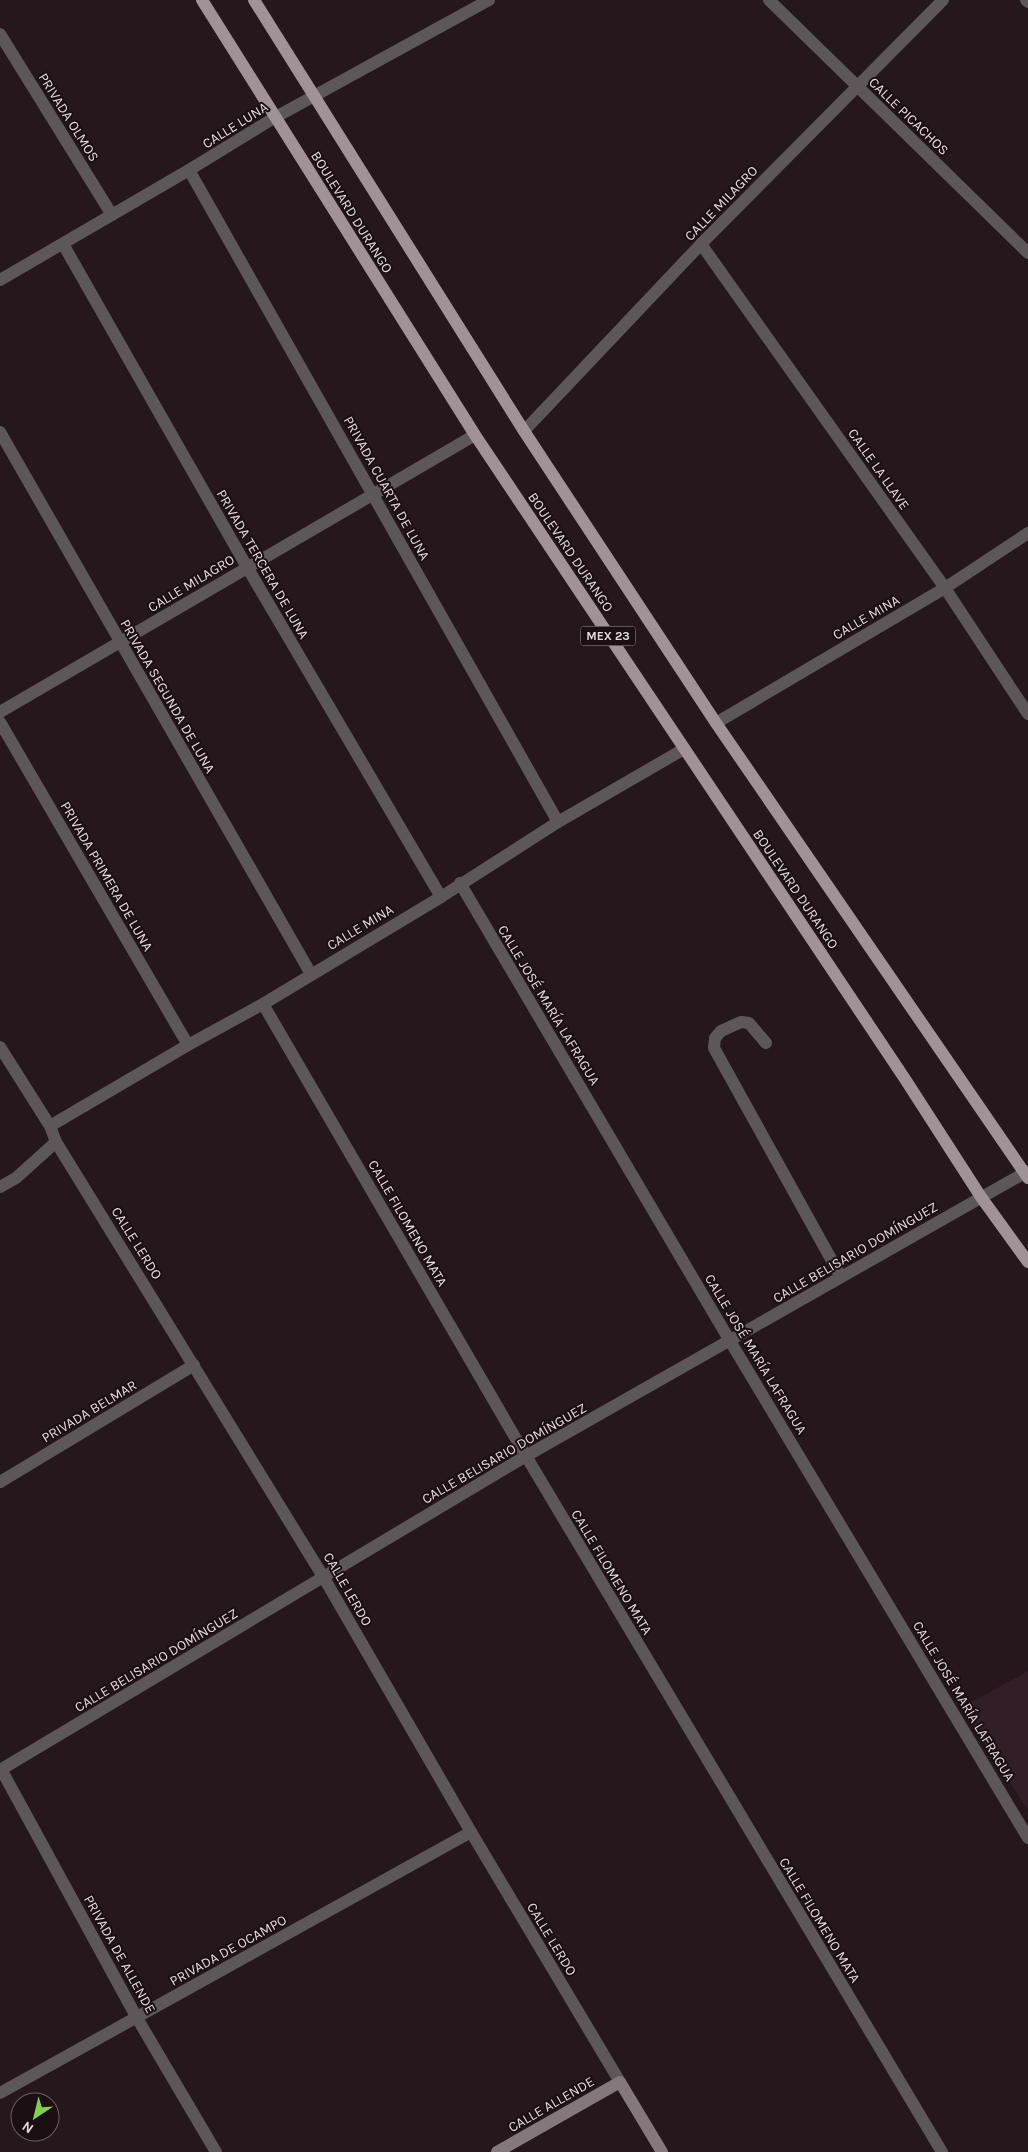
<svg xmlns="http://www.w3.org/2000/svg" width="1028" height="2152" viewBox="0 0 1028 2152" font-family="Karla,sans-serif">
<style>
.built{fill:#321e26}
.lines{fill:none;stroke-linecap:round;stroke-linejoin:round}
.service{stroke:#5e5759;stroke-width:12}
.minor{stroke:#5e5759;stroke-width:12}
.tertiary{stroke:#5e5759;stroke-width:12}
.secondary{stroke:#84787c;stroke-width:12}
.primary{stroke:#a19297;stroke-width:12}
.labels{text-anchor:middle;stroke-width:4;stroke-linejoin:round;paint-order:stroke}
.shield{fill:#1b0f13;stroke:#a89da0;stroke-width:1}
.shield-label{font-size:12px;font-weight:bold;fill:#e4dadd}
.street-label{font-size:14px;fill:#e4dadd;stroke:#1b0f13}
</style>
<rect width="100%" height="100%" fill="#25171c"/>
<path class="built" d="M1028,1671V1810L961,1708Z"/>
<g class="lines">
<path class="service" d="M766,1043L749,1023L741,1022L721,1031L715,1038L714,1048L841,1277"/>
<g class="minor">
<path d="M769,0L1028,253"/>
<path d="M1026,0L1028,2"/>
<path d="M0,34L112,215"/>
<path d="M189,170L558,822"/>
<path d="M63,244L247,567L441,897"/>
<path d="M701,244L945,588L1028,714"/>
<path d="M0,280L189,170L274,118L489,0"/>
<path d="M524,431L701,244L943,0"/>
<path d="M0,432L311,974"/>
<path d="M0,712L475,435"/>
<path d="M0,722L188,1045"/>
<path d="M716,723L945,588L1028,533"/>
<path d="M460,883L730,1341L1028,1838"/>
<path d="M263,1004L526,1456L942,2152"/>
<path d="M0,1047L50,1126L56,1142L324,1578L471,1832L620,2082"/>
<path d="M50,1126L188,1045L263,1004L441,897L558,822L684,749"/>
<path d="M0,1187L16,1178L56,1142"/>
<path d="M0,1482L194,1365"/>
<path d="M1,1769L137,2018L216,2152"/>
<path d="M0,2093L471,1832"/>
</g>
<path class="tertiary" d="M0,1770L526,1456L1028,1171"/>
<path class="secondary" d="M497,2152L620,2082L662,2152"/>
<g class="primary">
<path d="M202,0L475,435L905,1079L981,1197L1028,1262"/>
<path d="M254,0L524,431L716,723L1028,1178"/>
</g>
</g>
<g class="labels">
<rect class="shield" x="580.5" y="626.5" width="55" height="19" rx="4"/>
<g class="shield-label">
<text x="608" y="640">MEX 23</text>
</g>
<g class="street-label">
<text transform="translate(909 116) rotate(44)" y="5">CALLE PICACHOS</text>
<text transform="translate(69 117) rotate(58)" y="5">PRIVADA OLMOS</text>
<text transform="translate(235 125) rotate(-32)" y="5">CALLE LUNA</text>
<text transform="translate(721 203) rotate(-46)" y="5">CALLE MILAGRO</text>
<text transform="translate(352 212) rotate(58)" y="5">BOULEVARD DURANGO</text>
<text transform="translate(879 469) rotate(55)" y="5">CALLE LA LLAVE</text>
<text transform="translate(387 488) rotate(61)" y="5">PRIVADA CUARTA DE LUNA</text>
<text transform="translate(571 552) rotate(56)" y="5">BOULEVARD DURANGO</text>
<text transform="translate(263 564) rotate(60)" y="5">PRIVADA TERCERA DE LUNA</text>
<text transform="translate(191 583) rotate(-31)" y="5">CALLE MILAGRO</text>
<text transform="translate(866 617) rotate(-30)" y="5">CALLE MINA</text>
<text transform="translate(168 696) rotate(60)" y="5">PRIVADA SEGUNDA DE LUNA</text>
<text transform="translate(107 876) rotate(60)" y="5">PRIVADA PRIMERA DE LUNA</text>
<text transform="translate(796 889) rotate(56)" y="5">BOULEVARD DURANGO</text>
<text transform="translate(360 927) rotate(-31)" y="5">CALLE MINA</text>
<text transform="translate(549 1005) rotate(59)" y="5">CALLE JOSÉ MARÍA LAFRAGUA</text>
<text transform="translate(408 1223) rotate(60)" y="5">CALLE FILOMENO MATA</text>
<text transform="translate(137 1243) rotate(58)" y="5">CALLE LERDO</text>
<text transform="translate(855 1252) rotate(-30)" y="5">CALLE BELISARIO DOMÍNGUEZ</text>
<text transform="translate(756 1354) rotate(59)" y="5">CALLE JOSÉ MARÍA LAFRAGUA</text>
<text transform="translate(89 1411) rotate(-31)" y="5">PRIVADA BELMAR</text>
<text transform="translate(504 1453) rotate(-30)" y="5">CALLE BELISARIO DOMÍNGUEZ</text>
<text transform="translate(612 1572) rotate(59)" y="5">CALLE FILOMENO MATA</text>
<text transform="translate(348 1589) rotate(60)" y="5">CALLE LERDO</text>
<text transform="translate(156 1660) rotate(-31)" y="5">CALLE BELISARIO DOMÍNGUEZ</text>
<text transform="translate(964 1701) rotate(59)" y="5">CALLE JOSÉ MARÍA LAFRAGUA</text>
<text transform="translate(820 1920) rotate(59)" y="5">CALLE FILOMENO MATA</text>
<text transform="translate(552 1939) rotate(59)" y="5">CALLE LERDO</text>
<text transform="translate(228 1950) rotate(-29)" y="5">PRIVADA DE OCAMPO</text>
<text transform="translate(120 1954) rotate(61)" y="5">PRIVADA DE ALLENDE</text>
<text transform="translate(551 2104) rotate(-30)" y="5">CALLE ALLENDE</text>
</g>
</g>
<g transform="translate(35 2117) rotate(215)"><circle r="24" fill="#1b0f13" stroke="#6b6064"/>
<path d="M0-4L9 19L0 12L-9 19Z" fill="#83d04e"/>
<text y="-8" font-size="14" font-weight="bold" text-anchor="middle" fill="#e4dadd">N</text>
</g>
</svg>
